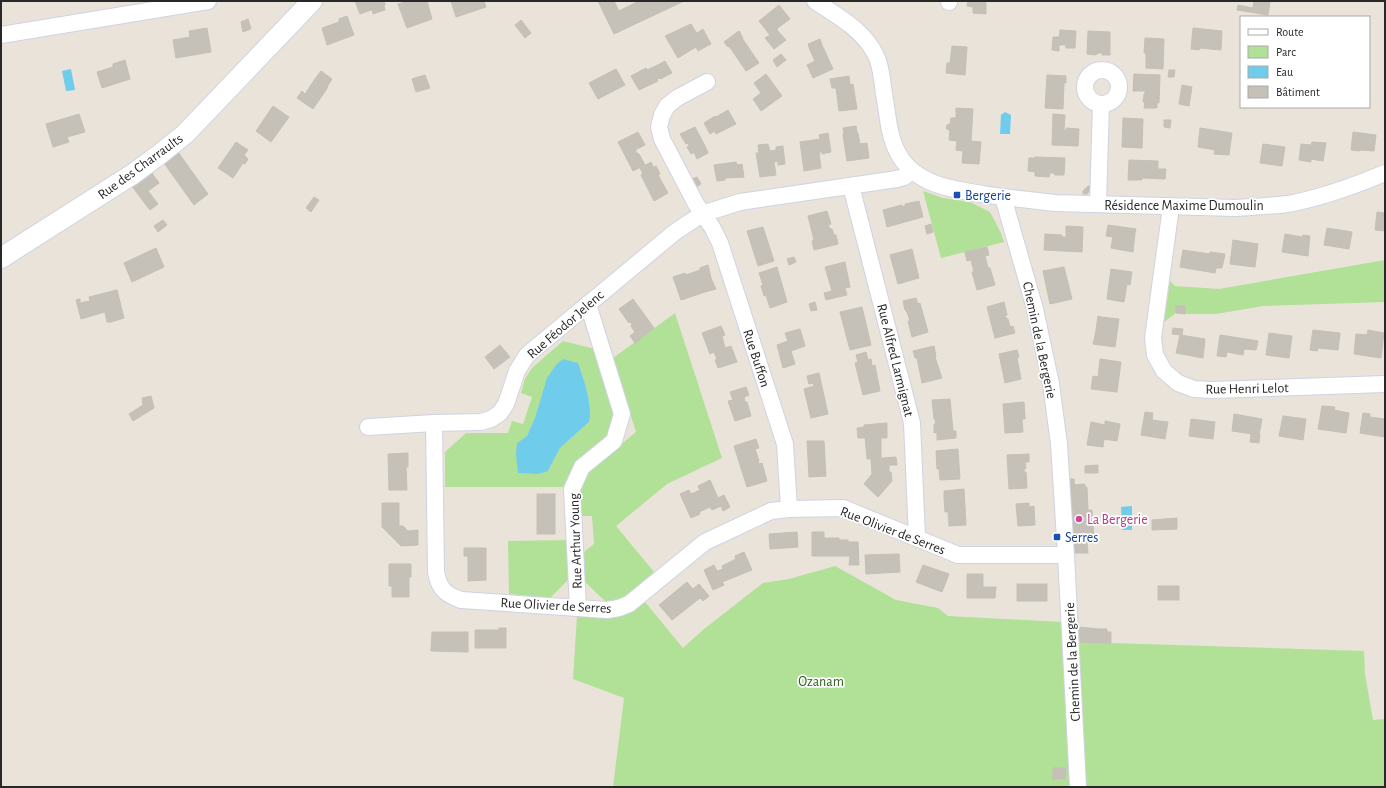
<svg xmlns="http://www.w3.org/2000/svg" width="1386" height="788" viewBox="0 0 1386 788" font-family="'Alegreya Sans',sans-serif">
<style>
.green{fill:#b1e097;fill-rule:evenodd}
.water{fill:#6fcceb}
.building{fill:#c5c1b9;stroke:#c5bfb4}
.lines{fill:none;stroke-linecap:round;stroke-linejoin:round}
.minor-casing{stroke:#cfd3e1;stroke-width:18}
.tertiary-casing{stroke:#cfd3e1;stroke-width:22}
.minor{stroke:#fff;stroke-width:16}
.tertiary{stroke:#fff;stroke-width:20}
.transit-dot{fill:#1a4fb4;stroke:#fff;stroke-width:1.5}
.hotel-dot{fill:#d1479c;stroke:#fff;stroke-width:1.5}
.labels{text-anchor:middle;stroke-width:3.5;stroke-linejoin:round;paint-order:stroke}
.street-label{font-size:14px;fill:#282828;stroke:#fff}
.transit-label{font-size:14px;fill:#164399;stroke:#fff;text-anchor:start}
.hotel-label{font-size:14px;fill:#b23c85;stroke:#fff;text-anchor:start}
.park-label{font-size:14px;fill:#2b621b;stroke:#fff}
</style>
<rect width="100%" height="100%" fill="#eae3da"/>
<g class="green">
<path d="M923,191L943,198L970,202L990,212L1001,233L1004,242L941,258Z"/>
<path d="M1385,260V302L1263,306L1216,314H1185V306H1177L1176,313L1164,322L1170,281L1175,286L1219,289Z"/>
<path d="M675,313L722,458L667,484L616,526L654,572C640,584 625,602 605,601L585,582L584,552L594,544L592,516H582L580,490L588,472L636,432L613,358Z"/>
<path d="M563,341L595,349L615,414L608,438L565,487H445V452L466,433H508L512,421L523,424L532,397L521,393L525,379L532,368ZM578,363C583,377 594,409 589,422L560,448L548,471L517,443L527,436L536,415Z"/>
<path d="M570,540L572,576L550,598L509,594L508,541Z"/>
<path d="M835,566L896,600L938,608L948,616L1062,622L1079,642L1364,651L1365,674L1373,720L1385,719V787H613L624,698L573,679L577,616L612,618L633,611L645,602L683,648L704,629L763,583L789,579Z"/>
</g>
<g class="water">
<path d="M71,69L75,90L66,91L62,71Z"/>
<path d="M1005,112L1011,115L1010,134H1000L1001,115Z"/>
<path d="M563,359L578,363C583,376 594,409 589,422L560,448L548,471L538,474L518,473L516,455L517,443L527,436L536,415L547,378L556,365Z"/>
<path d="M1132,506V530H1122L1121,507Z"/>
</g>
<g class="building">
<path d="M355,1H384L385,5L360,14Z"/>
<path d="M409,1H427L432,19L407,28L398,4Z"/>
<path d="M451,1H484L486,7L456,17Z"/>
<path d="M598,1H614L619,11L639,1H684L614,34Z"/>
<path d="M968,1H986V14L973,13V7L967,6Z"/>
<path d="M1254,1L1270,2L1268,15L1237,10L1238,5L1253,8Z"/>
<path d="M779,5L790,19L779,27H778L777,30L786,40L774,49L765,38L770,35L759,21Z"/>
<path d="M384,6L385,10L373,14L372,10Z"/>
<path d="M347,16L354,35L327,45L322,28L339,22V19Z"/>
<path d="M248,19L251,29L243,32L241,22Z"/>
<path d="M521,20L531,33L525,38L515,25Z"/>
<path d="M691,24L705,47L698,51L696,47L678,58L665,36Z"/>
<path d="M207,28L211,52L176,58L173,40L190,37L189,31Z"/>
<path d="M1193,28L1222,31L1221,50L1200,48L1199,50L1191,49Z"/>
<path d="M703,29L711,44L705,47L697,33Z"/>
<path d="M1060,30L1076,31L1075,48H1066V45H1059V51L1052,50L1053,37H1059Z"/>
<path d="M739,31L743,38H742L759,63L746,71L729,46L736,42L732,36Z"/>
<path d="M1088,31L1110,32V55H1102L1103,53H1098L1096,55L1087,54Z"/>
<path d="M732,36L736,42L728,47L724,42Z"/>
<path d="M1145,38L1164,39L1163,69L1146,68V53H1144Z"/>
<path d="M820,39L822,45L810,50L808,44Z"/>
<path d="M822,45L833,69L813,78L807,65L815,61L810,50Z"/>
<path d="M952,46L967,47L965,75L946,73L947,63H950Z"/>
<path d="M781,54L786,60L777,67L773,60Z"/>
<path d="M125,60L130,79L102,88L97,72L113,67V64Z"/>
<path d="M665,61L672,73L666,76L660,64Z"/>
<path d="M660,64L666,76L661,79L660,78L657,79L658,81L639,90L631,76L646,68L647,70Z"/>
<path d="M616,69L625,85L598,99L589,83Z"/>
<path d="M1169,70H1175L1174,77H1168Z"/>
<path d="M321,71L332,79L327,87L315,79Z"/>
<path d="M766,74L782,96L761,111L753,99L761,93L754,83Z"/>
<path d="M1134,74L1160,75L1159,103L1143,102L1144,94H1145V91H1133Z"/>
<path d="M425,75L430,88L423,90L418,77Z"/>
<path d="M1047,75L1066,76V83H1064L1063,109L1045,108Z"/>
<path d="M849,76L850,85L853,84L857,109L839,111L836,88H832L830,79Z"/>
<path d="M418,77L423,90L416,92L412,79Z"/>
<path d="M315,79L328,87L313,109L297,98L302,91L305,94Z"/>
<path d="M1182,85L1192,87L1189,106L1179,104Z"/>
<path d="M1145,102L1157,103V108H1144Z"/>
<path d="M273,106L289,117L271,142L256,131Z"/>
<path d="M956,108L973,109L971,141L981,142L979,164L962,163L963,151L956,150L957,141L949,140L950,131L946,128L947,125L950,124L951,118H956Z"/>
<path d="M728,110L736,124L716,134L715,131L710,134L704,123L715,116L716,117Z"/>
<path d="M79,114L85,132L67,137L69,142L53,147L46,124Z"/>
<path d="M1053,114L1065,115L1064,130H1067L1066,128L1079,129L1078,146L1052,145Z"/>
<path d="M1123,118L1143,119L1142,148L1122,147Z"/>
<path d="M1164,120H1171L1170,128L1164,127Z"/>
<path d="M856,126L857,133L844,135L843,128Z"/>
<path d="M695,127L705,146L691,154L687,147L689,146L688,143L686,144L680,134Z"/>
<path d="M1200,128L1232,133L1229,155L1214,154L1215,150L1198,147Z"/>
<path d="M638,132L645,145L635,150L638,154H639L645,165L633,171L618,142Z"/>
<path d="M1353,132L1376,135L1374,151L1360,150V151L1351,150Z"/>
<path d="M828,133L831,152L822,154V152H819L821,168L804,171L800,142L820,139L819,135Z"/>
<path d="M858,133L860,144L867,143L869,158L847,161L843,135Z"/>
<path d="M236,142L248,150L244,155L248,159L245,164L243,163L233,178L218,168Z"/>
<path d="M1312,142L1326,143L1323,161L1311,159V162L1299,160L1301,144L1311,145Z"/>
<path d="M768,144L770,151L776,150V147L783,146L785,164L778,165V161L774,162L776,175L760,177L756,153H759L758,145Z"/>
<path d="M1263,144L1285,147L1282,166L1260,163Z"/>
<path d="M705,146L708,153L697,159L694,152Z"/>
<path d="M178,152L208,194L194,205L164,163Z"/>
<path d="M1035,157L1065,158L1064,175H1055L1053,173H1050L1049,177L1035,176Z"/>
<path d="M1029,158H1035V172L1028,171Z"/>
<path d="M1129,160L1158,161V169H1166L1165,179L1142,178V180H1128Z"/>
<path d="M651,162L654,168L643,174L640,168Z"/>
<path d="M736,162L737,165L742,164L744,177L725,178V180L717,181L714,165Z"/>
<path d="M656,166L660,174L658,175L668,193L654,201L641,175Z"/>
<path d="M151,172L159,183L140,197L132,186Z"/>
<path d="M697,177L701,184L696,187L692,179Z"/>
<path d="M1088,186H1091V189L1087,194H1083V191Z"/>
<path d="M148,191L158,204L150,210L140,197Z"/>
<path d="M314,197L319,200L311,212L306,208Z"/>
<path d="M919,201L923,217L887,227L883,210L902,205V207L905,206V204Z"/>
<path d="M827,211L831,224L828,225L830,229H832L834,235H836L838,244L814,250L812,241L814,240L808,216Z"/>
<path d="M1377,212L1385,213V231L1375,230Z"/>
<path d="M163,220L167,225L158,232L154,226Z"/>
<path d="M931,224L933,232L927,234L925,226Z"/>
<path d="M1108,225L1136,229L1135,233L1114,229L1113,237L1106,236Z"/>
<path d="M1066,226L1083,227L1082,252L1044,250L1045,234L1062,235V237H1066Z"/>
<path d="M763,227L774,261L758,266L747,231Z"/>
<path d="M1327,228L1352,232L1349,249L1324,245Z"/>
<path d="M1114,229L1135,233L1133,252L1111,248Z"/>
<path d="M1285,234L1302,237L1303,235L1310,236L1308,256L1282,252Z"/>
<path d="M1233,240L1258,244L1255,267L1230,264Z"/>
<path d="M987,247L989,255L985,256L988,268H990L995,285L977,290L972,272H974L971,260L967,261L965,252Z"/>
<path d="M156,248L164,267L132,282L124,263Z"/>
<path d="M912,249L919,278L898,284L890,255Z"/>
<path d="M1183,250L1210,254V252L1225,254L1222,268H1216L1215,273L1180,267Z"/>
<path d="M794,257L796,262L789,265L787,259Z"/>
<path d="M845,262L850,287L845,288L847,295L834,298L825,267Z"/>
<path d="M708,265L711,278L701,282L705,292L681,300L673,277L685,273L686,275L700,270V268Z"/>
<path d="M777,267L787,302L770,308L766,295L764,296L761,286L763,285L759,273Z"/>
<path d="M1064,267L1072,299L1050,304L1043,271Z"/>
<path d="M1111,269L1132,272L1130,285L1127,284L1124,302L1107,299Z"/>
<path d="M711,278L716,289L705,292L701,282Z"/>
<path d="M117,290L124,318L111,322L108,311L81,319L76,300L80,299V303L90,301L89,297Z"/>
<path d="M832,291L834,298L826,300L824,293Z"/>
<path d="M916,298L918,304L920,303L928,332L912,337L908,321H910L907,312L905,310L903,301Z"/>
<path d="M633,299L654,328L635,343L630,336L635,332L631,326L632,324L630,322L629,323L619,309Z"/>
<path d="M815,302L817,310L811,311L809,304Z"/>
<path d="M1004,302L1007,315L1005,316L1006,318L1008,319L1010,327L1013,326L1015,333L995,338L987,307Z"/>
<path d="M1176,306H1185V314L1176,313Z"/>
<path d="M862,307L871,345L850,350L840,312Z"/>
<path d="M108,311L111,322H107L105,312Z"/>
<path d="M1098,316L1101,317L1098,336H1095Z"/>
<path d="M1101,317L1119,319L1115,347L1093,344L1095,336H1098Z"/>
<path d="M721,326L725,335L722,336L725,348L731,346L737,362L718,368L715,360L717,359L714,352L710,354L702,333Z"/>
<path d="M1173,328L1183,329L1182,335L1172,334Z"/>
<path d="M800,329L805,346L791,351L795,364L783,368L777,345L788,341L785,333Z"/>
<path d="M1313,330L1340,333L1338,350L1318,348L1317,351L1310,350Z"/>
<path d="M1368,330L1384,333L1381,358L1354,354L1356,334L1367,335Z"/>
<path d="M1269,333L1292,336L1289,358L1266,355Z"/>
<path d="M1180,335L1205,339L1203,358L1176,353Z"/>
<path d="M1220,335L1246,339L1243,355L1227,352L1226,357L1217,356Z"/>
<path d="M1246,339L1258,341L1256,350L1244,349Z"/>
<path d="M500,345L510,357L494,369L485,357Z"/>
<path d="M934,346L936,357H935L942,378L922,383L917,358H915L913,351Z"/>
<path d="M1017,350L1019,357L1017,358L1021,379L1005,383L999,354Z"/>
<path d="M866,352L868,360L858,362L856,355Z"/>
<path d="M871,359L872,366L875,365L880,391L863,395L855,363Z"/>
<path d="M1100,359L1121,362L1117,392L1091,389L1093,376L1098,377Z"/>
<path d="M819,373L828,414L811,418L804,389L814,386L813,383L809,384L807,376Z"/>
<path d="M746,387L749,395L744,397L745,402H747L751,416L735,421L728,401L733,400L730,392Z"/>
<path d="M151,396L154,408L133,421L129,414L143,405L142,398Z"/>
<path d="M950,399L953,431H956V438L937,440V432L934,433V424H936L935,419H934L932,400Z"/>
<path d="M1024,402L1025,419H1022L1023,432L1005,433L1003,404Z"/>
<path d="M1322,406L1335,407L1334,410L1349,413L1346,433L1318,429Z"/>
<path d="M1145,412L1153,413L1152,420L1168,422L1165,439L1141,435Z"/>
<path d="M1363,413L1370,414V417L1385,419V437L1360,433Z"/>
<path d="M1234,414L1262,419L1259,435L1232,431Z"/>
<path d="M1283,416L1306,419L1303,440L1279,436Z"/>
<path d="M1191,419L1215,422L1213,439L1189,436Z"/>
<path d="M1105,421L1120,424L1117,441L1104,439L1103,447L1087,445L1091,422L1105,425Z"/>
<path d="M887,423V438H881V458L867,459L864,425Z"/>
<path d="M864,427L865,438H858L857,428Z"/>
<path d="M1251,434L1260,435L1259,443L1250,442Z"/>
<path d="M756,439L759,448L755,449L759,461H758L759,464L762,463L767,481L747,487L734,446Z"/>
<path d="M807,441H824L826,476L809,477Z"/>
<path d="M958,449L960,479L940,480L939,469H937L936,451Z"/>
<path d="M408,453V467H406L407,490H389L388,454Z"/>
<path d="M1029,454V462H1025L1026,468L1024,470V472H1026L1027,488L1009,489L1007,455Z"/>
<path d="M896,457L897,465H889V472H891L892,481L878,497L864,484L872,474L871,459Z"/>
<path d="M1098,465V473H1085V466Z"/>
<path d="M1068,479H1074L1076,510H1092L1094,538H1091L1092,543H1087L1088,553H1073Z"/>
<path d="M710,480L718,498L724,495L730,507L723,511L721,506L712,510L710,507L699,512L700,514L691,518L680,494L689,490L691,494L700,490L698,486Z"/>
<path d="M1084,484L1087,488L1088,510H1076L1074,485Z"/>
<path d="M964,489L966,525L949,526L947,498H944V491Z"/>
<rect x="537" y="494" width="18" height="40"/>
<path d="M944,498H947L948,512H945Z"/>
<path d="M382,503H399V526H403L408,531L418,530V545L401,546V534H389L382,527Z"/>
<path d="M1029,503V507L1034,506L1035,525L1018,526L1016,504Z"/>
<path d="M1177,518V529L1152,530V520Z"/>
<path d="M797,532L798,547L770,549L769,534Z"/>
<path d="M812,532H824V538H839V540H848V542H858L859,565H849L850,556H812Z"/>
<path d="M389,534H401V546Z"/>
<path d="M464,548H486V580L468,581V556H464Z"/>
<path d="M744,552L752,570L722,582L724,585L713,590L704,570L714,565L717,571L723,569L722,566L736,559L735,556Z"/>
<path d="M899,554L900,572L866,574L865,555Z"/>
<path d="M389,564H411V577H409V597H392V586H389Z"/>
<path d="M923,565L949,574L942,592L916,582Z"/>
<path d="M967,574H983V587H996L995,598H967Z"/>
<path d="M687,582L693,589L699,584L709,596L703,601L700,598L672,620L659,605Z"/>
<rect x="1017" y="584" width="30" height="17"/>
<rect x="1158" y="586" width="21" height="14"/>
<path d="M1078,627L1100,629L1099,643L1079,642Z"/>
<path d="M499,628H506V648H475V630H499Z"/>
<path d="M1100,629H1107V643H1099Z"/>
<path d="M432,632H468V652L431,651Z"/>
<rect x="1107" y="632" width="4" height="11"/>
<path d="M1053,768H1066L1065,779H1053Z"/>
</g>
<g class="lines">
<g class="minor-casing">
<g id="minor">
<path d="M815,1C836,15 860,28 873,50C882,64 882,84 885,100C888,117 889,137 898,153C917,190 967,191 1003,197L1035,309L1051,384L1059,444L1066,555L1078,787"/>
<path d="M949,2V1"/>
<path d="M1,35L208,1"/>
<circle cx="1102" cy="87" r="17"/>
<path d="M707,82L677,98L667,106L662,115L659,127L662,139L696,204L712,227L720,243L785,444L789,509"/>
<path d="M851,186L912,423L917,538"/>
<path d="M1003,197L1055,203L1236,208C1253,207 1271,206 1288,204C1321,198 1354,186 1385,173"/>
<path d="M1098,204L1101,104"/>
<path d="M1171,207L1153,338L1155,355L1164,371L1178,383L1194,389L1212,390L1385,384"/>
<path d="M434,423L436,572C439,589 445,594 461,600L607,610L619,608L629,604L705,542L771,511L789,509L843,508L958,555H1066"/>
<path d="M368,427L434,423L481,422L491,419L500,413L506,404L517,371L527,355L675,232L702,214L740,202L897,179L904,177L912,171"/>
<path d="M578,608L572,489L582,467L614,441L622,414L588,304"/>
</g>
</g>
<g class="tertiary-casing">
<path id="tertiary" d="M1,258L133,174L160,154L185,134L312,1"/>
</g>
<use href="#minor" class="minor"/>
<use href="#tertiary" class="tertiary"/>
</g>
<g class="transit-dot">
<rect x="953" y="191" width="8" height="8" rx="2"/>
<rect x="1053" y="533" width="8" height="8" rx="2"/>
</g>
<circle class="hotel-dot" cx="1079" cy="519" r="4"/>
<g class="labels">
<g class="street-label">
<text transform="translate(140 166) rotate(-36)" y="5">Rue des Charraults</text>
<text x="1184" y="210">Résidence Maxime Dumoulin</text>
<text transform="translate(565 324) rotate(-41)" y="5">Rue Féodor Jelenc</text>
<text transform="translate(1040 340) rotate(78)" y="5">Chemin de la Bergerie</text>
<text transform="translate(757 358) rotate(72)" y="5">Rue Buffon</text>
<text transform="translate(896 360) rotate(76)" y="5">Rue Alfred Larmignat</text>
<text transform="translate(1247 388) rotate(-1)" y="5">Rue Henri Lelot</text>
<text transform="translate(893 530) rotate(21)" y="5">Rue Olivier de Serres</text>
<text transform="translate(575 541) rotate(-92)" y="5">Rue Arthur Young</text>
<text transform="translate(556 605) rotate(3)" y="5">Rue Olivier de Serres</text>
<text transform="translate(1072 662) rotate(-93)" y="5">Chemin de la Bergerie</text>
</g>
<g class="transit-label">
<text x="965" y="200">Bergerie</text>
<text x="1065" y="542">Serres</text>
</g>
<g class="hotel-label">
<text x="1087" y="524">La Bergerie</text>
</g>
<g class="park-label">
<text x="821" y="686">Ozanam</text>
</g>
</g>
<rect width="1386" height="788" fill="none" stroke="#282828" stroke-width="4"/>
<rect x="1240" y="16" width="130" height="92" fill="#ffffff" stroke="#a9a9a9"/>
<rect x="1248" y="29" width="20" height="6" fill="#ffffff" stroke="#a9a9a9"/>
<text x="1276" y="36" font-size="12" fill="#282828">Route</text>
<rect x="1248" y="46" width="20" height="12" fill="#b1e097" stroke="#a9a9a9"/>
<text x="1276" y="56" font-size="12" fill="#282828">Parc</text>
<rect x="1248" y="66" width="20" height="12" fill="#6fcceb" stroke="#a9a9a9"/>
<text x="1276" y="76" font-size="12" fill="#282828">Eau</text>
<rect x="1248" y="86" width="20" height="12" fill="#c5c1b9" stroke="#a9a9a9"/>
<text x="1276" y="96" font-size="12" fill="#282828">Bâtiment</text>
</svg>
